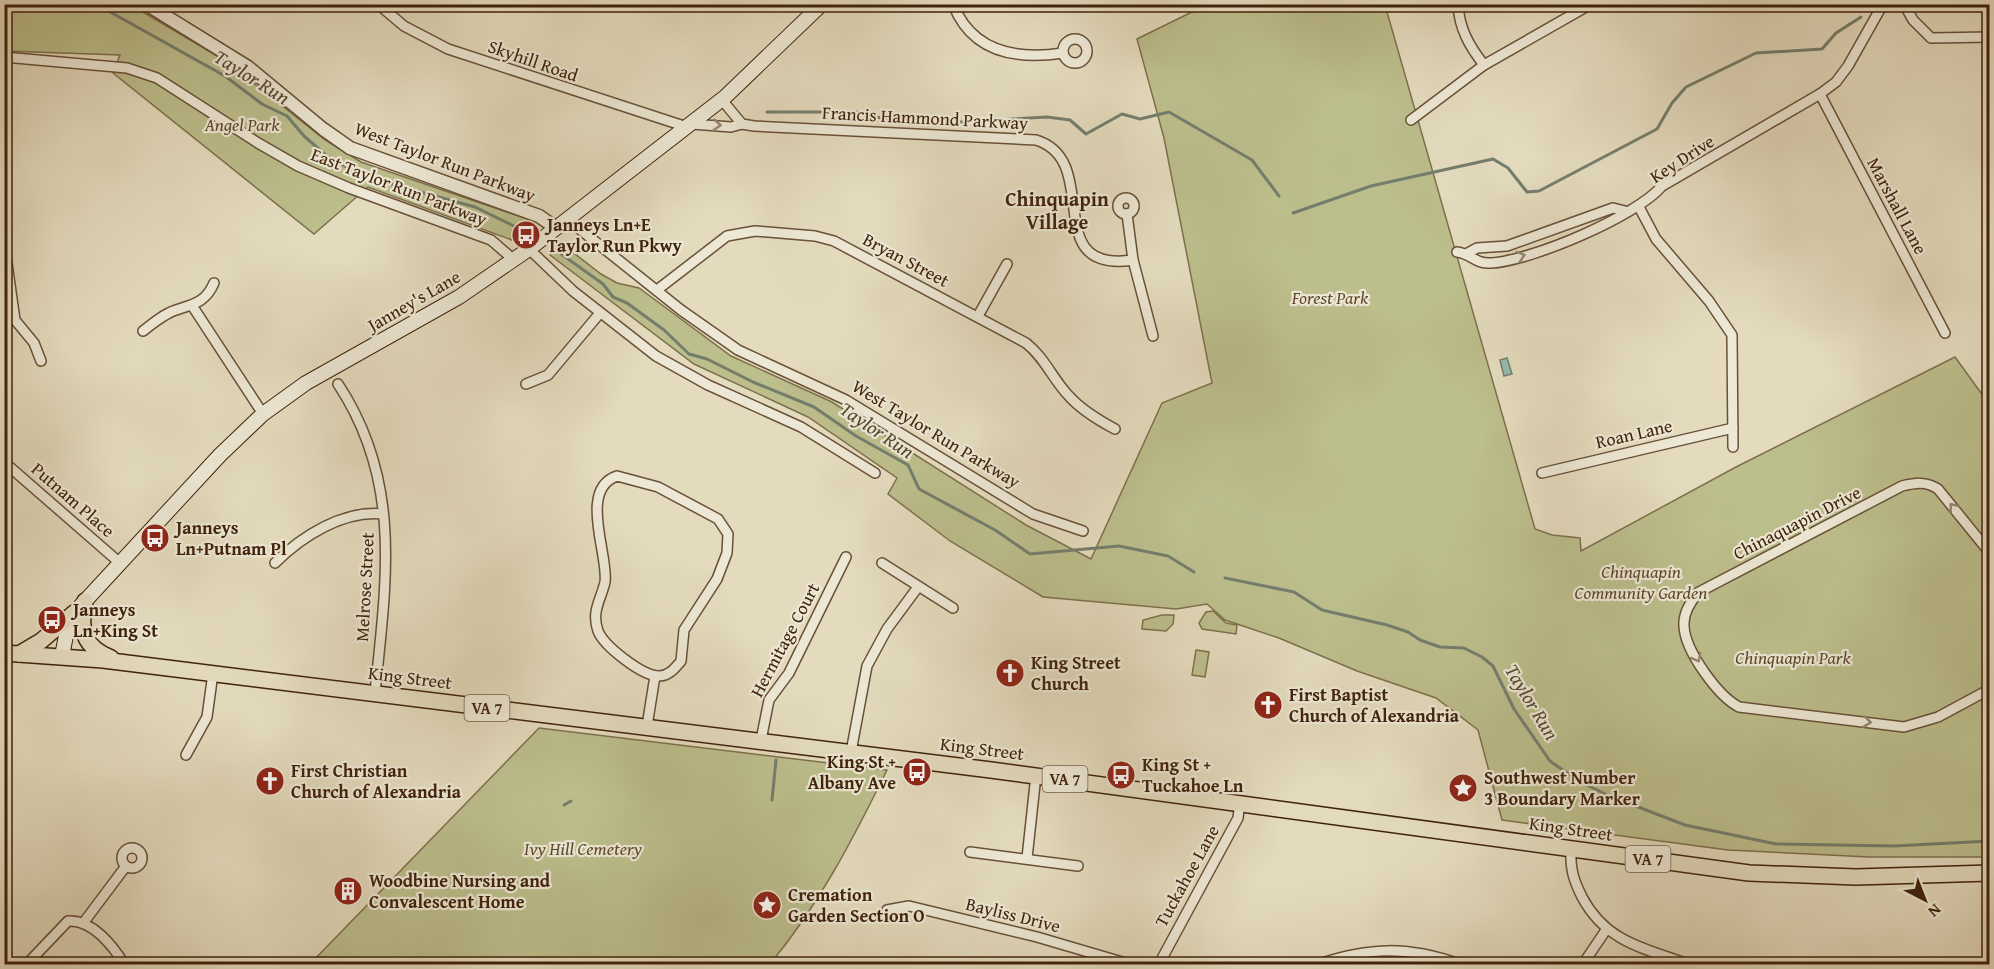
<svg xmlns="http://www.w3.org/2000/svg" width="1994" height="969" viewBox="0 0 1994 969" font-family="'Gentium Book Plus',serif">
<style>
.green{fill:#bcbe8c;stroke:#7e704c;stroke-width:1.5}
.water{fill:#96bcad;stroke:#747e6d;stroke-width:1.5}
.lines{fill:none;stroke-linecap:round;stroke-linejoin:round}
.stream{stroke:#747e6d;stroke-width:3}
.minor-casing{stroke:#695038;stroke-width:12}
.tertiary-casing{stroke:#695038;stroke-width:15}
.secondary-casing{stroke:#40220c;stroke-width:16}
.primary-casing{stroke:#40220c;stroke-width:18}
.minor{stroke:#ede8d5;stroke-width:9}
.tertiary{stroke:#ede8d5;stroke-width:12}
.secondary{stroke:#ede8d5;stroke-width:14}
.primary{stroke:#e4dbbe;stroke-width:15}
.oneway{stroke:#968570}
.labels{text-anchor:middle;stroke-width:4.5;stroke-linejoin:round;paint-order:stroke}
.shield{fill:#ede8d5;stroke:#745d48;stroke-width:1.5}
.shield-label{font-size:16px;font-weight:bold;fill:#40220c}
.street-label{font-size:18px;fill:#40220c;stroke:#ede8d5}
.park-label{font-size:18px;font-style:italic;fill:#5f492c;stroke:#ede8d5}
.poi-label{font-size:18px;font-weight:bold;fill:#40220c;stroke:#ede8d5;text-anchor:start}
.water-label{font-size:20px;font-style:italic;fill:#564834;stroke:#ede8d5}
.neighbourhood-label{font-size:20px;font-weight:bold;fill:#40220c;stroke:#ede8d5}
</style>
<rect width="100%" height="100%" fill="#e4dbbe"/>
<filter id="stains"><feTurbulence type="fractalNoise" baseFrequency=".00333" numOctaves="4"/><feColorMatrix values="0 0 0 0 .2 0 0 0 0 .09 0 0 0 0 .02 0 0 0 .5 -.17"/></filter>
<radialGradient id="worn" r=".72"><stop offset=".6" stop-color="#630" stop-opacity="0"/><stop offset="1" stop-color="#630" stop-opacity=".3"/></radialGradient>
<g class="green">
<path d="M5,5H131L226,61L325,140L361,162L533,221L536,226L520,243L368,187L314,234L113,73L120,55L5,51Z"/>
<path d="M1206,5H1385L1535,529L1552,535L1580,538L1581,551L1736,467L1955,357L1989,404V857H1869L1728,850L1502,820L1478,730L1436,698L1357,671L1279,638L1225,620L1207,604L1176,609L1043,597L950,541L888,494L897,478L808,417L694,364L550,255L562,244L601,274L617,283L639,288L731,356L832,402L1026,525L1091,559L1162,403L1212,383L1164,138L1137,39Z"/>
<path d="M1213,611L1226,623L1237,625L1236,634L1202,629L1199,623L1206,612Z"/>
<path d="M1162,615H1174L1173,624L1166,631L1142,629L1143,620Z"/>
<path d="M1196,650L1209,652L1205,677L1192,675Z"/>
<path d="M539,728L887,770C853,839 819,905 770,964H310Z"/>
</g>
<path class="water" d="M1507,358L1512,374L1504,376L1500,360Z"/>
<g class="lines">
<g class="stream">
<path d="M96,4L225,76L262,104L287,116L304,136L329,158L366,177L475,207L520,229"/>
<path d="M767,112H857L896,122H963L1047,117L1070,120L1086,134L1122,114L1140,119L1169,112L1252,160L1279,196"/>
<path d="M1293,213L1371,186L1493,159L1508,168L1527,192L1539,191L1657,129L1672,103L1686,87L1756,53L1822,49L1836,33L1861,17"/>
<path d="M557,251L603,284L613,297L627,303L664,330L689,354L707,359L753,382L814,407L856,436L908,465L919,489L995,530L1030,554L1119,546L1168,556L1194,572"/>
<path d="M1225,578L1294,592L1322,610L1387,625L1408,632L1420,640L1440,647L1464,648L1482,657L1493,666L1514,709L1550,761L1577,780L1607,795L1685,825L1776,844L1894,846L1990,841"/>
<path d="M772,800L776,760"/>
<path d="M564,805L571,801"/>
</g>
<g class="minor-casing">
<g id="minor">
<path d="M378,4L404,26L448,49L687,127"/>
<path d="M953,4C972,53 1017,60 1063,53"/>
<path d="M1458,4C1459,29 1470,47 1484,65"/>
<path d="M1904,4L1913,20L1931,38L1990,37"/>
<circle cx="1075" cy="51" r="12"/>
<path d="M4,57L127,68L157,78L258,143L298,166L349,188L491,240L514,260"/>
<path d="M1820,94L1945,333"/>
<path d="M722,100L742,124L754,126L1036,140C1104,161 1038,274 1133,260"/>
<path d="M1411,120L1484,65L1591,4"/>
<path d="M692,124L731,127L742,124"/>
<circle cx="1126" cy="206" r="8"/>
<path d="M1639,207L1656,239L1709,301L1732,335L1733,447"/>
<path d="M1127,214L1133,260L1153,336"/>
<path d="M567,219L681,310L738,350L846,400L1033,514L1083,531"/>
<path d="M4,242L15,320L34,343L41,361"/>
<path d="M529,249L573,291L656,356L708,385L801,427L875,473"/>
<path d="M1457,252C1472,254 1475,264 1491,263C1531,261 1637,216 1662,186L1820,94L1836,82L1848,66L1883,4"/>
<path d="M1466,254L1477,248L1507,246L1613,208L1625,211"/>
<path d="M657,290L727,236L755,231L815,236L834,241L1026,343C1045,358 1052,378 1068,395C1081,410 1098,420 1115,429"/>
<path d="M193,307L263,414"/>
<path d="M978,316L1007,264"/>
<path d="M143,331C153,323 164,314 176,310C194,304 206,302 214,283"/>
<path d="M338,384C403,482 386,582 375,693"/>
<path d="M526,384L548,375L600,313"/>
<path d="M4,462L120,563"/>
<path d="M1542,473L1733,428"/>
<path d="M617,476L658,487L718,519L728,534L727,553L717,579L684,630L681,661C675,668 669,676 659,676C642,676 604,646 598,631C591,611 601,600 605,582C609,556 578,489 617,476Z"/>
<path d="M1990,553L1938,489C1926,481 1915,483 1902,486L1699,592C1690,602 1683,613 1684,626C1685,651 1718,696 1739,707L1904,727L1938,717L1990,689"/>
<path d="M275,563C302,536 343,510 383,514"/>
<path d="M882,563L953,608"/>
<path d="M647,726L655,676"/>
<path d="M761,740L769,700L789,673L846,557"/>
<path d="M851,752L867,666L887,629L918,587"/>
<path d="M186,755L207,717L213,673"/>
<circle cx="132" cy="858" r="10"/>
<path d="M1571,849C1570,868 1573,879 1582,897C1606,942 1643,948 1688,964"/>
<path d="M970,852L1078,866"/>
<path d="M1027,858L1036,775"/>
<path d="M887,910L909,906L1037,937L1129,964"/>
<path d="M84,922L126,866"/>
<path d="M27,964L68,921C92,919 113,946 124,964"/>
<path d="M1159,964L1238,818L1240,802"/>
<path d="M1319,964C1369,947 1408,946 1459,964"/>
<path d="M1583,964L1606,930"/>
</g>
</g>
<g class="tertiary-casing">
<path id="tertiary" d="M146,4L248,67L323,129L350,148L539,216L556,228"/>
</g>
<g class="secondary-casing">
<path id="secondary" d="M62,656L68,625L74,613L220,455L263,414L306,383L459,297L529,249L725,97L822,4"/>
</g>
<g class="primary-casing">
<g id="primary">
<path d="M85,601C79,629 83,647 111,658"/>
<path d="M4,653L103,660L991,770L1749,873L1856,877L1990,873"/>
<path d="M19,654L41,641L74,613"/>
</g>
</g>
<use href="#minor" class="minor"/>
<use href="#tertiary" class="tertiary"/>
<use href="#secondary" class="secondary"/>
<use href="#primary" class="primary"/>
</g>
<defs><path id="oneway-chevron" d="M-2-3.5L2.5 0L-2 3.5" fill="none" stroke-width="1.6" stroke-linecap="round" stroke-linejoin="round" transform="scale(1.5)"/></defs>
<g class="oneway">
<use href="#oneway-chevron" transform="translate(717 125) rotate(4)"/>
<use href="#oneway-chevron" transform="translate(1521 256) rotate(-18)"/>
<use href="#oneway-chevron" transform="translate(1953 507) rotate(-129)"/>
<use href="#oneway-chevron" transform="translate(1697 658) rotate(61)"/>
<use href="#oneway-chevron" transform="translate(1867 722) rotate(7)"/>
</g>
<defs>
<g id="bus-disc" transform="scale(1.5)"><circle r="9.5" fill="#8f2418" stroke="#ede8d5"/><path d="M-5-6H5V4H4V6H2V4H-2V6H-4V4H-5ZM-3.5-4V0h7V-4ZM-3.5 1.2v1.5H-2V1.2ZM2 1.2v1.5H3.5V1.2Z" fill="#fff"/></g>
<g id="church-disc" transform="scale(1.5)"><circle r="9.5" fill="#8f2418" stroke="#ede8d5"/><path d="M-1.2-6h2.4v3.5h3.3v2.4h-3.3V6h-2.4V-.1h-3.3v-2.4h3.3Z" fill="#fff"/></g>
<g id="sight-disc" transform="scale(1.5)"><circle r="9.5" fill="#8f2418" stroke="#ede8d5"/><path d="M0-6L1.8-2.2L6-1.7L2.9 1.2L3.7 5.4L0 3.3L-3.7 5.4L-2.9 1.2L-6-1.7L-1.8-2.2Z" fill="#fff"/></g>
<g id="building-disc" transform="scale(1.5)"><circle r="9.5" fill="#8f2418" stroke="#ede8d5"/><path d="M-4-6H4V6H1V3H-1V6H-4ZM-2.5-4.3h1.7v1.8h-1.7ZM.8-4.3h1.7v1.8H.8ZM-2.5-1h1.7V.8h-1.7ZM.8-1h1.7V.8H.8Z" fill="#fff"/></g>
</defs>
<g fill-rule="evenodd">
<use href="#bus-disc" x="526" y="235"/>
<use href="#bus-disc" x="155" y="538"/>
<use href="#bus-disc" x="52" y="620"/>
<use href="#church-disc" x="1010" y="673"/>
<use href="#church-disc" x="1268" y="705"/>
<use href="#bus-disc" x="917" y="772"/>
<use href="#bus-disc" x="1121" y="775"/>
<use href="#church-disc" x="270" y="781"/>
<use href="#sight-disc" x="1463" y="788"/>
<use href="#building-disc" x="348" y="891"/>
<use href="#sight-disc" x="767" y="905"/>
</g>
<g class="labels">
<g class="shield">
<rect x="464.5" y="695" width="45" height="26" rx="4.5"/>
<rect x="1042.5" y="766" width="45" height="26" rx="4.5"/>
<rect x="1625.5" y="846" width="45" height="26" rx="4.5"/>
</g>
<g class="shield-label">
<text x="487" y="714">VA 7</text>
<text x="1065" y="785">VA 7</text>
<text x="1648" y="865">VA 7</text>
</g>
<g class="street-label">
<text transform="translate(533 61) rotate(19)" y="6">Skyhill Road</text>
<text transform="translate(925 118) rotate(3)" y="6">Francis Hammond Parkway</text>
<text transform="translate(1682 159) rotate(-33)" y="6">Key Drive</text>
<text transform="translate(445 162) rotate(21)" y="6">West Taylor Run Parkway</text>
<text transform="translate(399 187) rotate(21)" y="6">East Taylor Run Parkway</text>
<text transform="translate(1897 206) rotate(62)" y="6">Marshall Lane</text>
<text transform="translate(906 260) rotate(28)" y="6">Bryan Street</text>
<text transform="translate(414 301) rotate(-30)" y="6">Janney's Lane</text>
<text transform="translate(936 434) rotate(31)" y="6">West Taylor Run Parkway</text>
<text transform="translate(1634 434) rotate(-13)" y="6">Roan Lane</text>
<text transform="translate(73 500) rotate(41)" y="6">Putnam Place</text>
<text transform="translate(1797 523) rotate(-27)" y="6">Chinaquapin Drive</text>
<text transform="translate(365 587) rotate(-87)" y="6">Melrose Street</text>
<text transform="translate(785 640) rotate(-62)" y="6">Hermitage Court</text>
<text transform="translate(410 678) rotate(7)" y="6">King Street</text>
<text transform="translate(982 749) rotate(7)" y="6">King Street</text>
<text transform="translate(1571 829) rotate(8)" y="6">King Street</text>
<text transform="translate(1187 876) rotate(-61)" y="6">Tuckahoe Lane</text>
<text transform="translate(1013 915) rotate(14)" y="6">Bayliss Drive</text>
</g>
<g class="park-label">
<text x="242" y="131">Angel Park</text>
<text x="1330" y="304">Forest Park</text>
<text x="1641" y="578">Chinquapin<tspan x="1641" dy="21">Community Garden</tspan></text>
<text x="1793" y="664">Chinquapin Park</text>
<text x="583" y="855">Ivy Hill Cemetery</text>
</g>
<g class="poi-label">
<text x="547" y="231">Janneys Ln+E<tspan x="547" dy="21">Taylor Run Pkwy</tspan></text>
<text x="176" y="534">Janneys<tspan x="176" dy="21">Ln+Putnam Pl</tspan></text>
<text x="73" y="616">Janneys<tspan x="73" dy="21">Ln+King St</tspan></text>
<text x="1031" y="669">King Street<tspan x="1031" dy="21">Church</tspan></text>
<text x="1289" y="701">First Baptist<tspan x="1289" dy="21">Church of Alexandria</tspan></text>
<text x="896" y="768" text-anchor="end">King St +<tspan x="896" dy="21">Albany Ave</tspan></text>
<text x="1142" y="771">King St +<tspan x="1142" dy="21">Tuckahoe Ln</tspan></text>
<text x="291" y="777">First Christian<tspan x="291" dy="21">Church of Alexandria</tspan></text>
<text x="1484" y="784">Southwest Number<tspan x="1484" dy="21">3 Boundary Marker</tspan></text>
<text x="369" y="887">Woodbine Nursing and<tspan x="369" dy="21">Convalescent Home</tspan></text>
<text x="788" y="901">Cremation<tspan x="788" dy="21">Garden Section O</tspan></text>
</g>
<g class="water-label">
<text transform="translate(252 77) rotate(32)" y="7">Taylor Run</text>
<text transform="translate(877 430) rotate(34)" y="7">Taylor Run</text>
<text transform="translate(1532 702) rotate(59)" y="7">Taylor Run</text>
</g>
<g class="neighbourhood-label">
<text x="1057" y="206">Chinquapin<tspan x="1057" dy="23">Village</tspan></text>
</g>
</g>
<rect width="1994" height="969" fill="none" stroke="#e4dbbe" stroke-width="24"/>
<rect x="6" y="6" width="1982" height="957" fill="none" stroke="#40220c" stroke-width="3"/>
<rect x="12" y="12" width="1970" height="945" fill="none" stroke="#40220c" stroke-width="1.5"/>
<g transform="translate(1925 900) rotate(138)" stroke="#ede8d5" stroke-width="4.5" paint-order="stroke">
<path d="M0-4.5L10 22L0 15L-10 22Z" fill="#40220c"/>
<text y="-9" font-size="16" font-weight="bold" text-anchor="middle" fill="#40220c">N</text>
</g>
<rect width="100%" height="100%" filter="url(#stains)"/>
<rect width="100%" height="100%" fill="url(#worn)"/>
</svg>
